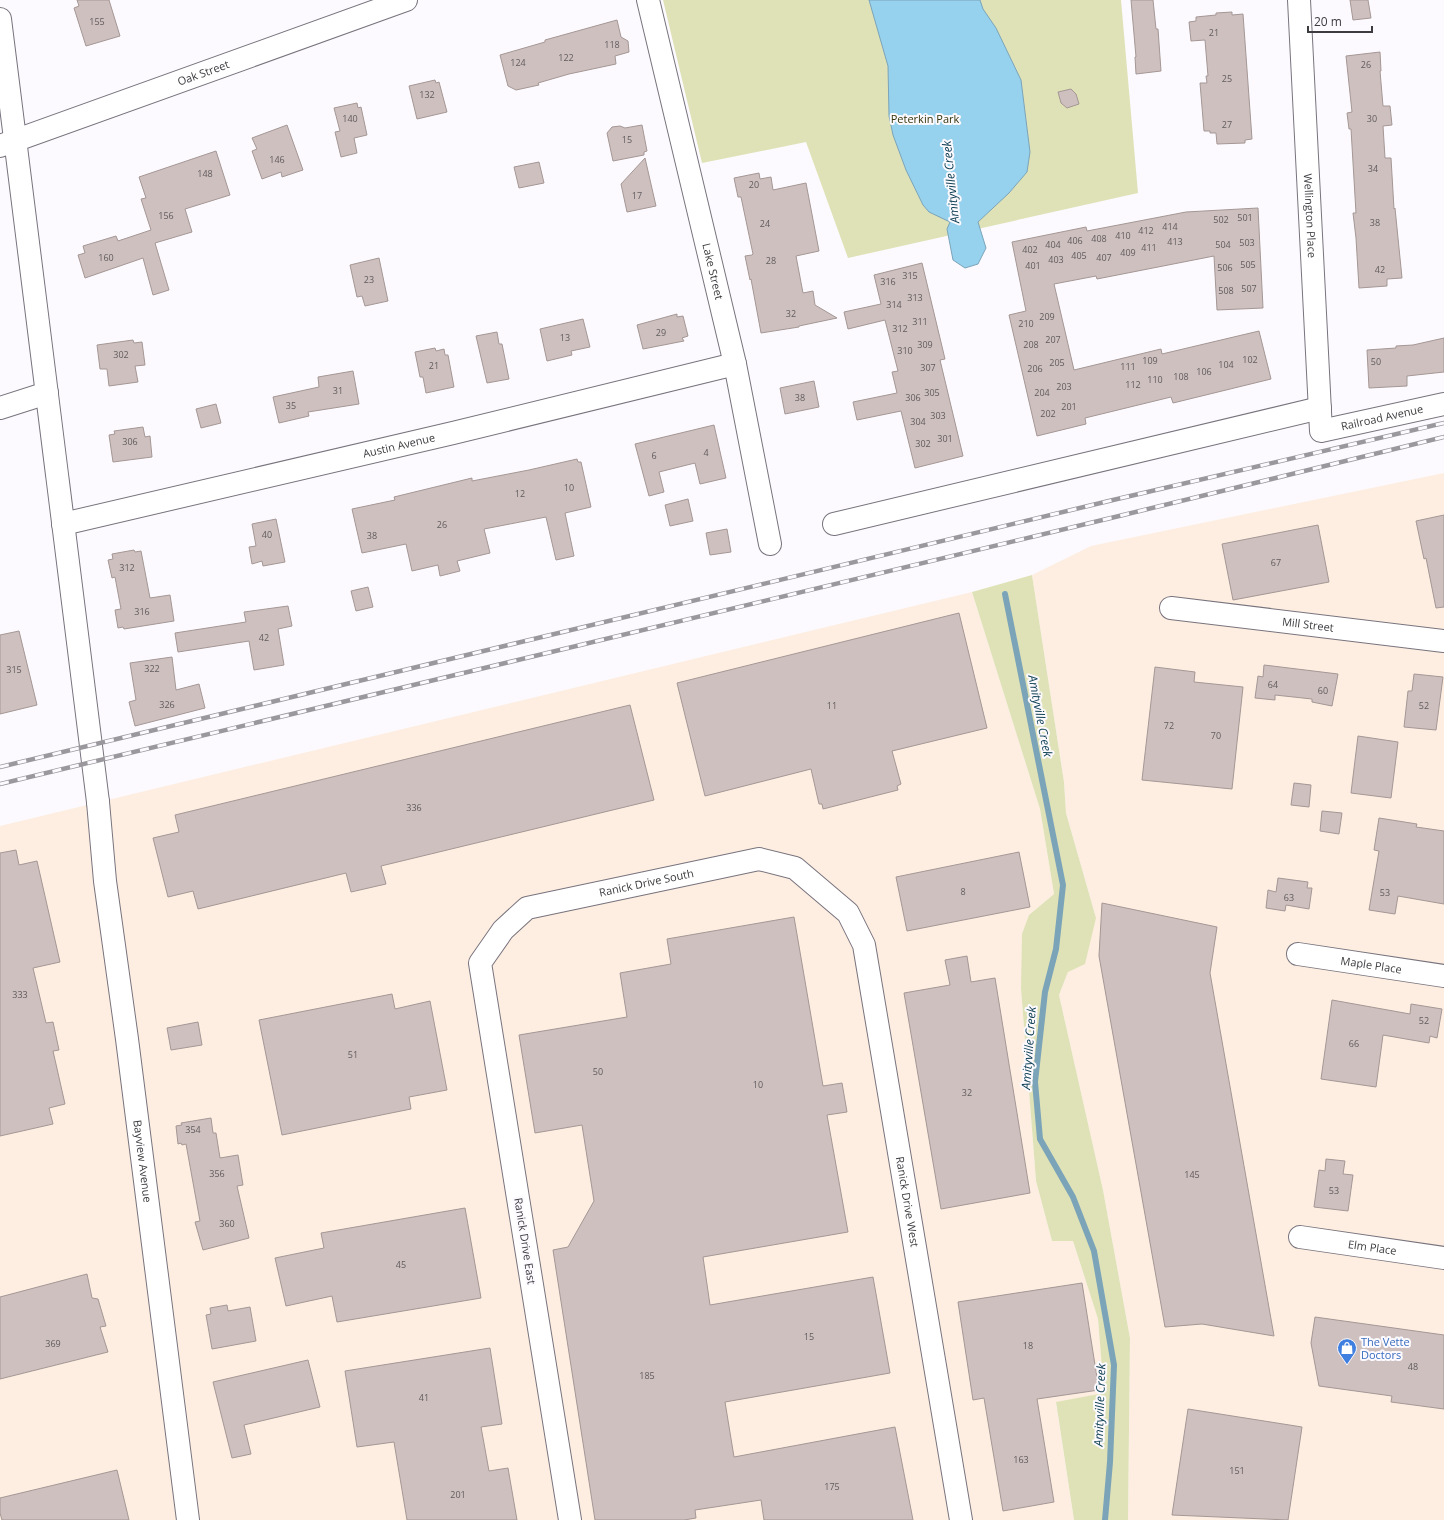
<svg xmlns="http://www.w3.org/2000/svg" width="1444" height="1520" viewBox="0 0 1444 1520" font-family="'Open Sans',sans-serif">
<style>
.industrial{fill:#fdeee1}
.green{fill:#dfe2b7}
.water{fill:#96d1ed;stroke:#7ba4b9}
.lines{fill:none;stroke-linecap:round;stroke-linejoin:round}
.stream{stroke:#7ba4b9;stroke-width:6}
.building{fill:#cec0be;stroke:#a49795}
.minor-casing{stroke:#78737d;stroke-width:24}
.tertiary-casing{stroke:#78737d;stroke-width:24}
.secondary-casing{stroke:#78737d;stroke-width:24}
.minor{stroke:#fff;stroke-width:22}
.tertiary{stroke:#fff;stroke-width:22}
.secondary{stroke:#fff;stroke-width:22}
.rail-casing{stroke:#9a989c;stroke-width:4.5}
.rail{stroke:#fcfafe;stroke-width:3;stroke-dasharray:9;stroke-linecap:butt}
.labels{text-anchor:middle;stroke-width:4;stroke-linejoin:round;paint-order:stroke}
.number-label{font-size:9px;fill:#615c5f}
.street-label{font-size:11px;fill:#3d3b3f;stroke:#fcfafe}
.park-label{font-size:11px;fill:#34350a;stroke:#fcfafe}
.shop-label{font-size:11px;fill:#366cbe;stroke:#fcfafe;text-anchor:start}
.water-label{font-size:12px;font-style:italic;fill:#104155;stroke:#fcfafe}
</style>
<rect width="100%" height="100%" fill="#fcfafe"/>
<g class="industrial">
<path d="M1444,473V1520H1128L1130,1338L1103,1190L1059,995L1068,972L1096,918L1066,813L1064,782L1032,575L1091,546Z"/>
<path d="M972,592L1040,809L1054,894L1029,915L1021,989L1036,1181L1052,1241H1073L1098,1319L1105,1394L1056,1403L1074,1520H0V826Z"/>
</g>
<g class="green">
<path d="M663,0H1121L1138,193L848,258L806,142L702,163Z"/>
<path d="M1032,575L1064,782L1066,813L1096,918L1085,964L1068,972L1059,995L1103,1190L1130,1338L1128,1520H1074L1056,1402L1104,1393L1098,1319L1073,1241H1052L1036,1181L1021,989L1022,934L1029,915L1054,894L1040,809L972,592Z"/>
</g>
<path class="water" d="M869,0H980L983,9L996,28L1021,80L1030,152L1027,172L1009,193L978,222L986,248L978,264L965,268L953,260L947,229L950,222L929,212L923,205L906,170L893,135L889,116L888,66Z"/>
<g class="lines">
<path class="stream" d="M1005,594L1063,885L1056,949L1045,992L1035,1082L1040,1139L1073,1197L1094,1251L1114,1365L1110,1462L1105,1520"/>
</g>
<g class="building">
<path d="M77,0H109L120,36L86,46L74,8L79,6Z"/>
<path d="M1131,0H1153L1156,29H1158L1161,71L1136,74L1135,57H1136Z"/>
<path d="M1350,0H1368L1371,18L1353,20Z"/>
<path d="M1232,12V15L1243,14L1252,139L1245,140V143L1217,144L1216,133H1210V131H1204L1200,83H1207L1206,76H1208L1205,40L1191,41L1189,22L1196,21V17L1216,15V13Z"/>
<path d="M617,20L621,37L628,41L629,52L615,56L616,64L569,74L538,83L539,85L516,90L508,86L500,55L545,42V40Z"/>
<path d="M1380,52L1381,71H1380L1383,106H1390L1392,125L1383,126L1385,158H1391L1394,209L1395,208L1402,278L1387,279V286L1359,288L1356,238L1353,213H1356L1351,129H1349L1347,113L1352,112L1346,56Z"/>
<path d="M435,80L436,83L439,82L447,112L417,119L409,86Z"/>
<path d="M1071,89L1076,94L1079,104L1067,108L1061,103L1058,92Z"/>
<path d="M357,103L358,108L361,107L367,135L354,138L357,153L341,157L335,132L340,131L334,108Z"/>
<path d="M287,125L303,170L282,177L281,172L262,179L252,151L257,149L252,138Z"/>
<path d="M642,125L647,151L644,152V155L613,161L607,133L612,127L620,126L625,128Z"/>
<path d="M216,151L230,195L185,209L192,232L155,243L169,290L153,295L143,258L85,278L78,255L85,253L83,246L116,236L118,241L151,230L141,199L146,198L139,177Z"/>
<path d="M645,158L656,206L627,212L621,184Z"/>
<path d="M539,162L544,183L519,188L514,167Z"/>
<path d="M759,173L760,179L771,177L773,190L806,183L819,251L796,256L803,293L813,291L815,305L837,318L799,326V327L761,333L751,279L750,280L745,256L752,255L753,254L741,197H738L734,178Z"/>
<path d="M1258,208L1263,308L1217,310L1214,256L1097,279L1096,276L1054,284L1074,370L1161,349L1162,354L1259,331L1271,379L1173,403L1171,397L1085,418L1086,424L1037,436L1009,315L1026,311L1012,242L1086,227L1087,231L1186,212Z"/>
<path d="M379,258L388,301L365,306L362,296L357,297L350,265Z"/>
<path d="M922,263L945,359L940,360L963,456L915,468L901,411L857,420L853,402L897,393L892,372L898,371L885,320L848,329L844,312L881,304L874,275Z"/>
<path d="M677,314V317L683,316L688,336L682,338L684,341L643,349L637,325Z"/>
<path d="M583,319L590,347L571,351L572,355L547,361L540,329Z"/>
<path d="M497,332L499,344H502L509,379L487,383L476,336Z"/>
<path d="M1444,338V372L1407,376V386L1369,388L1367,350L1396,348V346L1413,345Z"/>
<path d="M133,340L134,343L142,342L145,365L135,366L138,382L109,386L107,369H100L97,345Z"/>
<path d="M435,348L436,351L444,349L445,355H448L454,387L426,393L423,377H420L415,352Z"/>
<path d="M353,371L359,404L308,412L309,416L279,423L273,397L319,387L318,377Z"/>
<path d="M814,381L819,407L785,414L780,388Z"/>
<path d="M216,404L221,423L201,428L196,409Z"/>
<path d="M714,425L726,478L700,484L695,463L659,472L664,492L649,496L635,444Z"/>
<path d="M143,427L145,437L150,436L152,457L113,462L109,435L115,434L114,431Z"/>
<path d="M577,459L578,462H581L591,507L565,513L574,556L556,560L546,517L484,529L490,553L457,561L460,571L440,576L438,565L412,571L406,544L362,553L352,509L395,500L394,497L472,478V481L529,470Z"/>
<path d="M688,499L693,521L670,526L665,505Z"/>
<path d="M1444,515V607L1436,608L1426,558L1424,559L1416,521Z"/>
<path d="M276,519L285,562L263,566L262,561L252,564L249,547L256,546L252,524Z"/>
<path d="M1318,525L1329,582L1233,600L1222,544Z"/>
<path d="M727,529L731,552L710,555L706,533Z"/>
<path d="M134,550L135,552L141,551L150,598L170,595L174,621L124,629L123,627L118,628L115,610L121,609L115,577L112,578L108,560L113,559L112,554Z"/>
<path d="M368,587L373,607L356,611L351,591Z"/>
<path d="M288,606L292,626L278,629L284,665L254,670L249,641L178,652L175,633L246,622L244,612Z"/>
<path d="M959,613L987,728L892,751L901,784L897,786L898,790L823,809L822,804H819L811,769L705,796L677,683Z"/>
<path d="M19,631L37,705L0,714V635Z"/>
<path d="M172,657L176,690L199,684L205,708L135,726L129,702L136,700L130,663Z"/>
<path d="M1264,665L1338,674L1332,706L1312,702V699L1275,695V700L1255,698L1258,676L1263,677Z"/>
<path d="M1155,667L1195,672L1194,682L1243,687L1232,789L1142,780Z"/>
<path d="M1414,674L1443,677L1436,730L1404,727L1408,691H1412Z"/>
<path d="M630,705L654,800L381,866L386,884L351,892L346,873L198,909L193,891L168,897L153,838L179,832L175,815Z"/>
<path d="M1358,736L1398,742L1391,798L1351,793Z"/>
<path d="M1294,783L1311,785L1309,807L1291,805Z"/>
<path d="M1322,811L1342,813L1339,834L1320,831Z"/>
<path d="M1379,818L1417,824L1416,827L1444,831V904L1398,896L1395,914L1369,910L1379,851L1374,850Z"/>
<path d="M16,850L19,865L37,861L60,962L33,968L46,1023L53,1022L59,1050L53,1051L65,1104L49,1108L53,1124L0,1136V853Z"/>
<path d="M1019,852L1030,907L907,931L896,877Z"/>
<path d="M1278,878L1308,882L1307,888H1312L1309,909L1286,905L1285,911L1266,908L1268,890L1276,892Z"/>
<path d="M1102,903L1217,927L1210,973L1274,1336L1202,1324L1165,1327L1099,956Z"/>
<path d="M794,917L823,1086L842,1083L847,1112L827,1115L848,1232L703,1257L710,1305L873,1277L890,1373L725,1402L734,1457L895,1427L913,1520H764L761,1500L695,1510L696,1518L684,1520H595L553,1250L568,1247L594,1201L582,1125L535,1133L519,1035L627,1017L620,973L671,964L667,939Z"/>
<path d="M967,956L971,982L995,978L1030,1193L941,1209L904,993L950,985L945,960Z"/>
<path d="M392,994L395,1009L430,1001L447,1090L409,1097L411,1109L282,1135L259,1020Z"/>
<path d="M1332,1000L1410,1014L1411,1004L1442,1009L1437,1038L1430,1036L1429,1043L1383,1035L1376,1087L1321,1079Z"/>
<path d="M198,1022L202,1045L171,1050L167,1028Z"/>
<path d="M211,1118L213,1133H216L220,1158L238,1155L243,1185L237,1186L249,1238L203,1250L195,1222L200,1221L186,1144L182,1145L181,1143L178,1144L176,1126L182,1125L181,1123Z"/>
<path d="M1326,1159L1345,1161L1343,1174L1353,1175L1348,1211L1314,1207L1319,1170L1325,1171Z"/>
<path d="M465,1208L481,1298L337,1322L332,1296L286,1306L275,1258L324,1248L321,1233Z"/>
<path d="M87,1274L92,1298L98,1299L106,1326L100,1327L108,1352L0,1379V1297Z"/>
<path d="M1082,1283L1099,1390L1037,1399L1054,1502L1003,1511L984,1398L973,1400L958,1302Z"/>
<path d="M227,1305L228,1311L250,1307L256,1341L212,1349L206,1315L211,1314L210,1308Z"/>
<path d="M1315,1317L1444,1335V1409L1391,1402L1392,1396L1319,1386L1311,1343Z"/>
<path d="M490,1348L502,1424L481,1427L489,1471L508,1468L517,1520H407L394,1442L357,1447L345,1371Z"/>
<path d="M308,1360L320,1407L244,1425L251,1454L232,1458L213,1382Z"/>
<path d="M1188,1409L1302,1427L1288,1520L1172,1515Z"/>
<path d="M117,1470L129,1520H2L0,1513V1498Z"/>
</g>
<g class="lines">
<g class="minor-casing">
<g id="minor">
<path id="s1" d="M648,0L735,364L770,544"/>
<path id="s2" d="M1299,0L1321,431L1444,404"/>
<path d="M0,408L47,393"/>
<path id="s3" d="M63,524L453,433L735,364"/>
<path d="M834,524L1320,408"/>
<path id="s4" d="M1171,608L1444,641"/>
<path id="s5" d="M1298,954L1444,976"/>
<path id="s6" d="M1300,1237L1444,1258"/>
<path id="s7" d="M570,1520L480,963L503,930L527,908L759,859L795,868L848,913L864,945L961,1520"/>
</g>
</g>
<g class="tertiary-casing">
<g id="tertiary">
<path id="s8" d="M98,802L105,881L127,1039L188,1520"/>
</g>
</g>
<g class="secondary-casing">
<g id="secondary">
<path d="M0,19L98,802"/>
<path id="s9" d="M0,146L406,0"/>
</g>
</g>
<use href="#minor" class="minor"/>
<use href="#tertiary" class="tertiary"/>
<use href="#secondary" class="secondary"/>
<g class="rail-casing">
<g id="rail">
<path d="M0,767L1113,500L1444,423"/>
<path d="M0,784L1115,517L1444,437"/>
</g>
</g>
<use href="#rail" class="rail"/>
</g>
<defs>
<g id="shop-pin" transform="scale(1)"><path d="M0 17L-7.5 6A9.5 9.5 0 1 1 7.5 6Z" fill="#3f7fe0" stroke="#fcfafe"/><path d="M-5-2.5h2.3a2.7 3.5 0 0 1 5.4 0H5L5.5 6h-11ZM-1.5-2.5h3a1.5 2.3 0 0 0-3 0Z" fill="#fff"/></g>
</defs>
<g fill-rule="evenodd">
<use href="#shop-pin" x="1347" y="1348"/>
</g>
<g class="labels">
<g class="number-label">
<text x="97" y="25">155</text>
<text x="1214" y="36">21</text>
<text x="612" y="48">118</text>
<text x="566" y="61">122</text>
<text x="518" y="66">124</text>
<text x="1366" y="68">26</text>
<text x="1227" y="82">25</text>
<text x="427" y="98">132</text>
<text x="350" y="122">140</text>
<text x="1372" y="122">30</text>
<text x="1227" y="128">27</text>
<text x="627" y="143">15</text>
<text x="277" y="163">146</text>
<text x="1373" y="172">34</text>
<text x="205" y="177">148</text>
<text x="754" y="188">20</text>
<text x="637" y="199">17</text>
<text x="166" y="219">156</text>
<text x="1245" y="221">501</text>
<text x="1221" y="223">502</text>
<text x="1375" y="226">38</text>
<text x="765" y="227">24</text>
<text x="1170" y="230">414</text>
<text x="1146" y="234">412</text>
<text x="1123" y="239">410</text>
<text x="1099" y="242">408</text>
<text x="1075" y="244">406</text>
<text x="1175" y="245">413</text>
<text x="1247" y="246">503</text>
<text x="1053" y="248">404</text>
<text x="1223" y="248">504</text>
<text x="1149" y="251">411</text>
<text x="1030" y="253">402</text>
<text x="1128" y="256">409</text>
<text x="1079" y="259">405</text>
<text x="106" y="261">160</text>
<text x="1104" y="261">407</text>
<text x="1056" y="263">403</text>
<text x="771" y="264">28</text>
<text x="1248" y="268">505</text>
<text x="1033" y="269">401</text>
<text x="1225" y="271">506</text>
<text x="1380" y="273">42</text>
<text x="910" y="279">315</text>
<text x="369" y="283">23</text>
<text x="888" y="285">316</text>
<text x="1249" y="292">507</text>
<text x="1226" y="294">508</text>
<text x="915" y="301">313</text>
<text x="894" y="308">314</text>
<text x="791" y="317">32</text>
<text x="1047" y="320">209</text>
<text x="920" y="325">311</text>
<text x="1026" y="327">210</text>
<text x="900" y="332">312</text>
<text x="661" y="336">29</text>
<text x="565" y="341">13</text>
<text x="1053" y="343">207</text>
<text x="925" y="348">309</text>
<text x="1031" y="348">208</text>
<text x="905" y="354">310</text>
<text x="121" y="358">302</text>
<text x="1250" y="363">102</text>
<text x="1150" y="364">109</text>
<text x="1376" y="365">50</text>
<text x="1057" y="366">205</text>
<text x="1226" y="368">104</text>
<text x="434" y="369">21</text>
<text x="1128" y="370">111</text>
<text x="928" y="371">307</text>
<text x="1035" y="372">206</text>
<text x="1204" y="375">106</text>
<text x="1181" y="380">108</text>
<text x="1155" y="383">110</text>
<text x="1133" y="388">112</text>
<text x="1064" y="390">203</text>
<text x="338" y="394">31</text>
<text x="932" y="396">305</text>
<text x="1042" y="396">204</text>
<text x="800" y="401">38</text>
<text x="913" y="401">306</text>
<text x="291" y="409">35</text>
<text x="1069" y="410">201</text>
<text x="1048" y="417">202</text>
<text x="938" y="419">303</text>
<text x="918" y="425">304</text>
<text x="945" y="442">301</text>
<text x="130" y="445">306</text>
<text x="923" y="447">302</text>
<text x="706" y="456">4</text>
<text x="654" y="459">6</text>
<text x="569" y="491">10</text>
<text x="520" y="497">12</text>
<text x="442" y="528">26</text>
<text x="267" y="538">40</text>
<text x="372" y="539">38</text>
<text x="1276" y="566">67</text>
<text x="127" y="571">312</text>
<text x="142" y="615">316</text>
<text x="264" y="641">42</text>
<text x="152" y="672">322</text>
<text x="14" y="673">315</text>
<text x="1273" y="688">64</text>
<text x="1323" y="694">60</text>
<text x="167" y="708">326</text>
<text x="832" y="709">11</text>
<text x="1424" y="709">52</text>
<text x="1169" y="729">72</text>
<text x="1216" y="739">70</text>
<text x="414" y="811">336</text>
<text x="963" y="895">8</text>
<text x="1385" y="896">53</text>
<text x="1289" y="901">63</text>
<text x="20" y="998">333</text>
<text x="1424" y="1024">52</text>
<text x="1354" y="1047">66</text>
<text x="353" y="1058">51</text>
<text x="598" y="1075">50</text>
<text x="758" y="1088">10</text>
<text x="967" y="1096">32</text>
<text x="193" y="1133">354</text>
<text x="217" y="1177">356</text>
<text x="1192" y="1178">145</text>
<text x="1334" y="1194">53</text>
<text x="227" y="1227">360</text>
<text x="401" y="1268">45</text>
<text x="809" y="1340">15</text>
<text x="53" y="1347">369</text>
<text x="1028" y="1349">18</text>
<text x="1413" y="1370">48</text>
<text x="647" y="1379">185</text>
<text x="424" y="1401">41</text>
<text x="1021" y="1463">163</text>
<text x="1237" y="1474">151</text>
<text x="832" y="1490">175</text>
<text x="458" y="1498">201</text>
</g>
<g class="street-label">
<text dy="4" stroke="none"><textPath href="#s9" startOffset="216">Oak Street</textPath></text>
<text dy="4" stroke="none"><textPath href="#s2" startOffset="216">Wellington Place</textPath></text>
<text dy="4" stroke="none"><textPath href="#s1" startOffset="279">Lake Street</textPath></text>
<text dy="4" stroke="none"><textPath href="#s2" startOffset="494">Railroad Avenue</textPath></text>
<text dy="4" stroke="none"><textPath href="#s3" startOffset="345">Austin Avenue</textPath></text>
<text dy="4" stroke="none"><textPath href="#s4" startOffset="138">Mill Street</textPath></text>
<text dy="4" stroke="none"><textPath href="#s7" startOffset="759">Ranick Drive South</textPath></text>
<text dy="4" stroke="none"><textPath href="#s5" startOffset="74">Maple Place</textPath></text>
<text dy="4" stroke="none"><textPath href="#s8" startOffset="362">Bayview Avenue</textPath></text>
<text dy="4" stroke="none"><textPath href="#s7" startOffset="1277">Ranick Drive West</textPath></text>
<text transform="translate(525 1241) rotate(81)" y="4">Ranick Drive East</text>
<text dy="4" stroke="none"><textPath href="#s6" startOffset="73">Elm Place</textPath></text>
</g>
<g class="park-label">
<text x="925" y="123">Peterkin Park</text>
</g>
<g class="shop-label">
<text x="1361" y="1346">The Vette<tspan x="1361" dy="13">Doctors</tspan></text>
</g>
<g class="water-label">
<text transform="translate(951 182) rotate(-96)" y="4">Amityville Creek</text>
<text transform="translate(1040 716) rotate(79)" y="4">Amityville Creek</text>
<text transform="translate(1029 1048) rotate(-86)" y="4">Amityville Creek</text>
<text transform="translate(1100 1405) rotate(-88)" y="4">Amityville Creek</text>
</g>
</g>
<path d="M1308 26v6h64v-6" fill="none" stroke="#3d3b3f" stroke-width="2"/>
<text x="1314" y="26" font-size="12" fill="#3d3b3f" stroke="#fcfafe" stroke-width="3" paint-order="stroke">20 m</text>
</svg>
